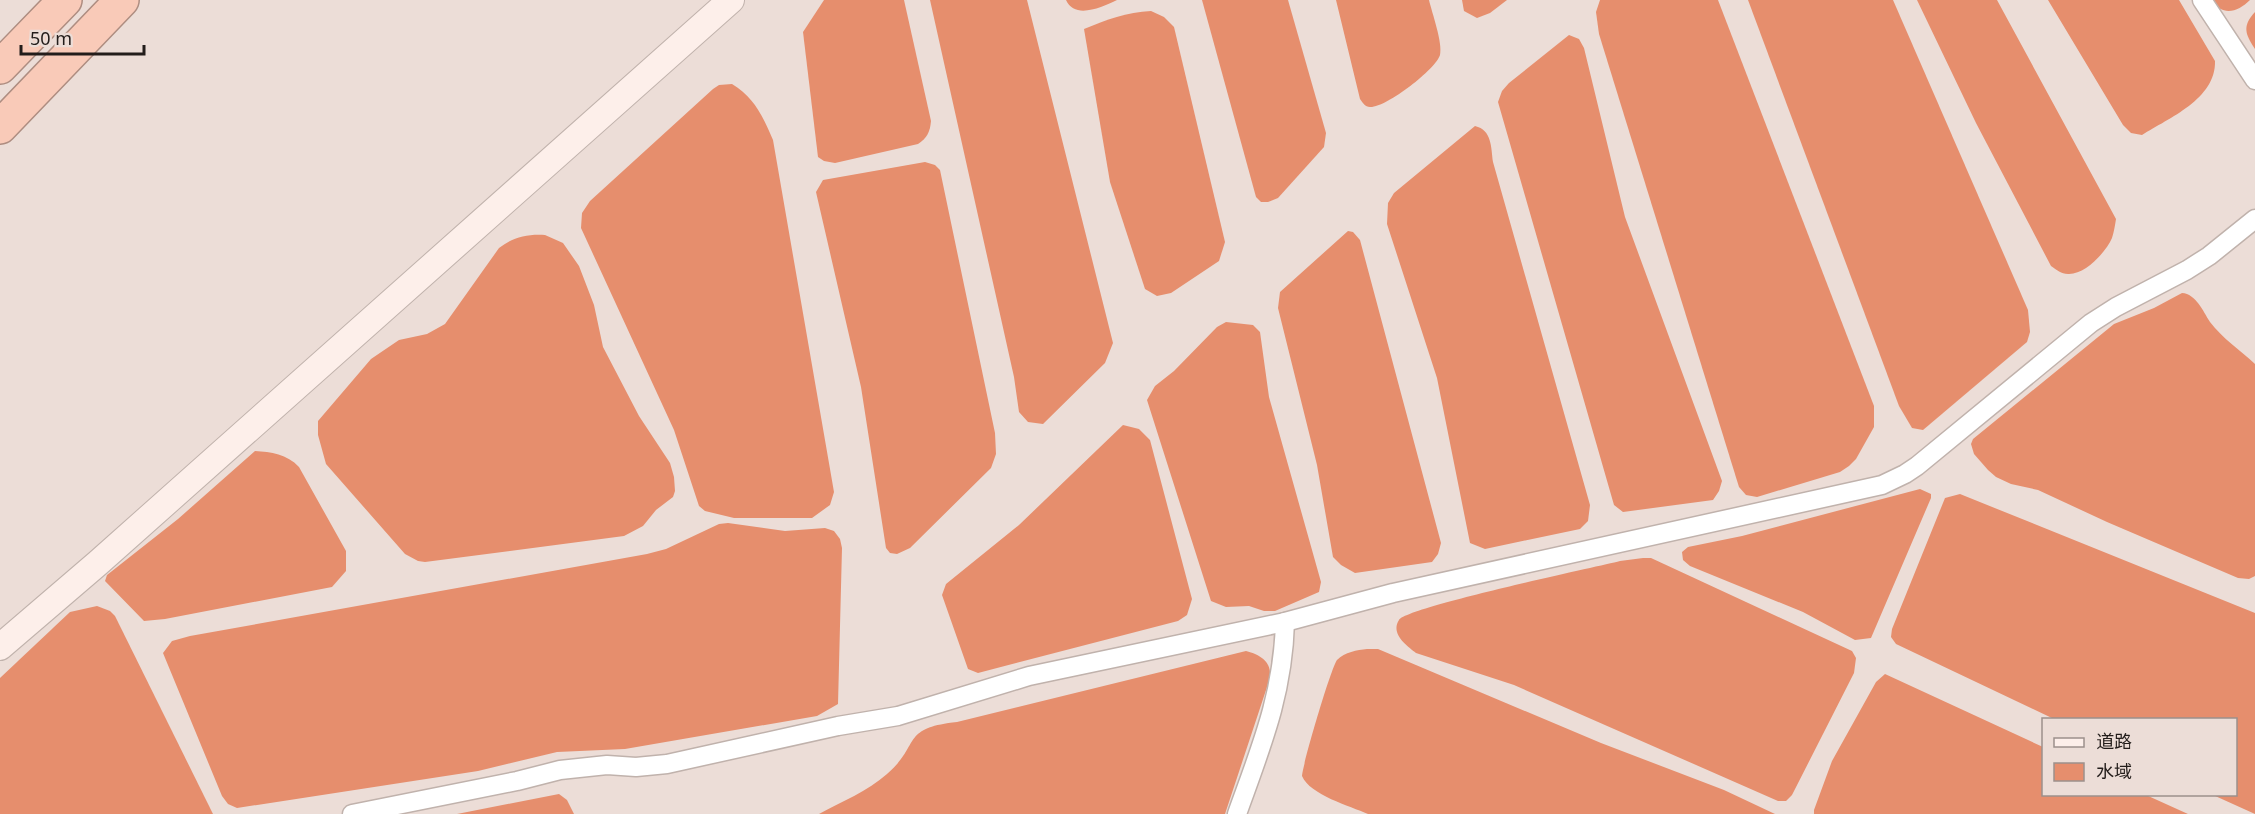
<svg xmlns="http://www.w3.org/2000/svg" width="2255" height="814" viewBox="0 0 2255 814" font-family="'Noto Sans','Noto Sans SC',sans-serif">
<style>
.water{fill:#e68e6d}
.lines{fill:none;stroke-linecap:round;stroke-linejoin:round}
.street-casing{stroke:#c0b2ac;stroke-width:21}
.secondary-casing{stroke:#c0b2ac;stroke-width:28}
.highway-casing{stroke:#ae8d81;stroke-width:36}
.street{stroke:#fff;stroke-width:18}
.secondary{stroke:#fdefea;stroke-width:26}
.highway{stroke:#f9cab8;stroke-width:33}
</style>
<rect width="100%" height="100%" fill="#ecddd7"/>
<g class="water">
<path d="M824,0H904L931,121C930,132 927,138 918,144L835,163L824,161L818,157L803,32Z"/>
<path d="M930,0H1027L1113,343L1105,363L1043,424L1028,422L1019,412L1014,377Z"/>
<path d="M1066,0H1117C1102,7 1075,20 1066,0Z"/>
<path d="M1202,0H1288L1326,133L1324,147L1278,198L1268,202H1261L1256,197Z"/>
<path d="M1336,0H1429C1432,13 1443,43 1440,55C1436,69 1386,108 1370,107C1365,107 1363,103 1360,99Z"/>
<path d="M1462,0H1507L1490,13L1477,18L1464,11Z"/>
<path d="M1600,0H1718L1874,406V427L1856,459L1849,466L1840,472L1757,497L1746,495L1739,487L1599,34L1596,12Z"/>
<path d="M1748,0H1893L2028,310L2030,332L2027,342L1923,430L1912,428L1899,406Z"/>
<path d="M1917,0H1997L2116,219C2115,225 2114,232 2112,238C2106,252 2085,275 2068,274C2061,274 2057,270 2051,266L1976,123Z"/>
<path d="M2048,0H2179L2215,61C2216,99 2169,118 2142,135L2131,133L2123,125Z"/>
<path d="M2212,0H2250C2238,12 2222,17 2212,0Z"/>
<path d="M1151,11L1164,17L1174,27L1225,242L1219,261L1171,293L1157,296L1145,289L1110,182L1084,29C1106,20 1127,12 1151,11Z"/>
<path d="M2255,12V49C2245,34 2242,26 2255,12Z"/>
<path d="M1569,35L1579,39L1584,48L1625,217L1722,481L1719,491L1713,500L1623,512L1614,505L1498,102L1502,91L1509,83Z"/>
<path d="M732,84C755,98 763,117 773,140L834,492L830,505L812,518H734L705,511L699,506L674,430L581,228L582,213L590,201L713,89L719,85Z"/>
<path d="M1475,126C1492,130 1491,147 1493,162L1590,505L1588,521L1580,529L1485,549L1470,543L1437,378L1387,224L1388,203L1394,193Z"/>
<path d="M925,162L935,165L940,170L995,433L996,454L991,468L910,548L897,554L890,553L886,548L861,387L816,192L823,180Z"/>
<path d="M1348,231L1353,232L1360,240L1441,543L1438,554L1432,562L1355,573L1341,565L1333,557L1317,465L1278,308L1280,292Z"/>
<path d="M545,235L563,243L579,266L594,305L603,347L639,416L670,463L674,477L675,491L673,497L656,510L643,526L624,536L425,562L418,561L405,554L326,464L318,435V421L371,359L399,340L427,334L445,324L499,248C513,237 527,234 545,235Z"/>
<path d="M2182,293C2196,294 2203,311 2210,322C2222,338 2240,350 2255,364V576L2249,579L2238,578L2107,522L2038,490L2011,484L1996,477L1988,470L1974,454L1971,444L1973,439L2114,324L2154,308Z"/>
<path d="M1226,322L1253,325L1260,332L1269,397L1321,582L1319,592L1275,611H1264L1249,606L1226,607L1211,601L1147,400L1155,386L1174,371L1217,327Z"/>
<path d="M1123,425L1139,429L1150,440L1192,599L1187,615L1178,621L978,673L968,669L942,595L946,584L1019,525Z"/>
<path d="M255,451C271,452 287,454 299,467L346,551V571L332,587L165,619L144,621L105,581L107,575L178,519Z"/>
<path d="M1920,489L1931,494V498L1871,638L1855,640L1803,612L1690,566L1683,560L1682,552L1688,547L1742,536Z"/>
<path d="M1960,494L2255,613V814L2213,795L2236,794V720L2054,719L1896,644L1891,637L1892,629L1945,498Z"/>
<path d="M728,523L785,531L825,528L834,531L840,539L842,548L838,704L817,716L625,749L557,752L478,771L237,808L228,804L222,796L163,653L172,641L190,636L647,554L666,549L719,524Z"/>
<path d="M1643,558H1651L1852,651L1856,658L1854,673L1792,795L1786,801H1778L1514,685L1416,653C1407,646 1390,634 1399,620C1407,607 1592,568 1620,561Z"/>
<path d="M97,606L110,611L115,616L213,814H0V678L70,612Z"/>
<path d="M1367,649H1378L1601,743L1724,790L1775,814H1368C1350,806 1310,795 1302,776C1303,763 1331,668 1337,660C1345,652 1357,650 1367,649Z"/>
<path d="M1246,651C1261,655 1272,662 1270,678L1225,814H819C841,802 868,791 887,774C921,745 900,728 957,722Z"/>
<path d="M1885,674L2043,747L2044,794L2146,795L2188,814H1814V810L1832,761L1876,682Z"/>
<path d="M559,794L567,800L574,814H457Z"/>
</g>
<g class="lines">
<g class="street-casing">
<g id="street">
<path d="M2202,0L2255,80"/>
<path d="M352,814L517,781L560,770L607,765L636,767L667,764L838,726L898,716L1029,676L1285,622L1393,593L1882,485L1905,474L1917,466L2091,323L2116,307L2187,270L2209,256L2255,219"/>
<path d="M1237,814C1261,747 1283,695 1285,622"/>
</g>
</g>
<g class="secondary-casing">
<path id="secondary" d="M0,647L98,563L731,0"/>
</g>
<g class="highway-casing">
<g id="highway">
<path d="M0,67L65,0"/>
<path d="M0,127L122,0"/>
</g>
</g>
<use href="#street" class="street"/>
<use href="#secondary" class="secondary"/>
<use href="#highway" class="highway"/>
</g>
<rect x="2042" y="718" width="195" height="78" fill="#ecddd7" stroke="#9c908c" stroke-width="1.5"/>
<rect x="2054" y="738" width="30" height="9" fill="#fdefea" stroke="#9c908c" stroke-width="1.5"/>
<text x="2096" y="748" font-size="18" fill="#231d1b">道路</text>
<rect x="2054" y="763" width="30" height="18" fill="#e68e6d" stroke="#9c908c" stroke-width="1.5"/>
<text x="2096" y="778" font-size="18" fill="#231d1b">水域</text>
<path d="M21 45v9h123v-9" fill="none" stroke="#231d1b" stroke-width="3"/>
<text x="30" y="45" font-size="18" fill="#231d1b" stroke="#ecddd7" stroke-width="4.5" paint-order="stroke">50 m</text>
</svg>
